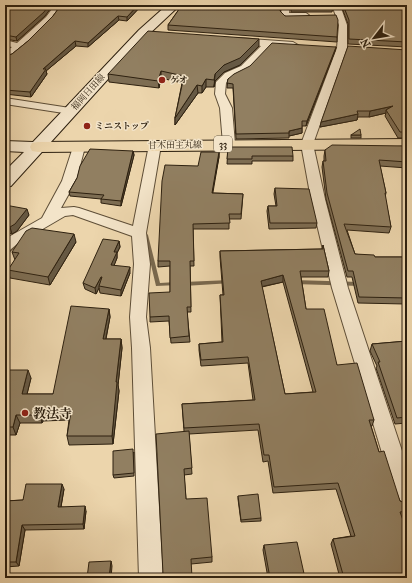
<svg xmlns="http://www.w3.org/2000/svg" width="412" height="583" viewBox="0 0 412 583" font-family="'IM FELL French Canon','Noto Serif JP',serif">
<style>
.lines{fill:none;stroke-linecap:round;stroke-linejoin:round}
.stream{fill:#79684e;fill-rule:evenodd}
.street-casing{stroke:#5e4e37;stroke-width:2}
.secondary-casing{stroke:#2e2110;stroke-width:2}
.primary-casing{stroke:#2e2110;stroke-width:2}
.street{fill:#f3e4c9;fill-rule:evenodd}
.secondary{fill:#f3e4c9;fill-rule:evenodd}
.primary{fill:#ecd5ac;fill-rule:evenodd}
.wall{fill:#7d6d53;stroke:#2e2110;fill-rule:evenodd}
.shaded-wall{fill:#665944;stroke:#2e2110}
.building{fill:#917f61;stroke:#2e2110;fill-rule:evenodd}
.poi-dot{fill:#8f2418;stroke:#f3e4c9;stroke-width:1.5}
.labels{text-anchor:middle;stroke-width:3;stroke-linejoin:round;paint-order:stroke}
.far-poi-label{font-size:9px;font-weight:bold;fill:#2e2110;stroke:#f3e4c9;text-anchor:start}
.far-street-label{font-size:9px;fill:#2e2110;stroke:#f3e4c9}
.shield{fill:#f3e4c9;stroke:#695c48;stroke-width:1}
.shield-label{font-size:10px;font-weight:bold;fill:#2e2110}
.near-poi-label{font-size:13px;font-weight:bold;fill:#2e2110;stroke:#f3e4c9;text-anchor:start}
</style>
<rect width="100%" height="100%" fill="#ecd5ac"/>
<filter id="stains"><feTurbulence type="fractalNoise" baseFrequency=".005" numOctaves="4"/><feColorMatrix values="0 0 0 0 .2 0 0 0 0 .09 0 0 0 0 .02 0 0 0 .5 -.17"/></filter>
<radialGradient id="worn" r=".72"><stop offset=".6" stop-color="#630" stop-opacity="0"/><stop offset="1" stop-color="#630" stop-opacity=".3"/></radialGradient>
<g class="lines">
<g class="stream">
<path d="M146,233L148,235L160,283L176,282L178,283L179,284L178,285L156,286L144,235Z"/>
<path d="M23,236L25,237L26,238L25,239L7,255L5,256V251L21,237Z"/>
<path d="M230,280L232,281L233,282L232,283L184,286L181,284L184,282Z"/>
<path d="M294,280L360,282L363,284L360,286L294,284L291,282Z"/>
</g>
<g class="street-casing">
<g id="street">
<path d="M55,5H63C54,19 21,56 5,60V52L12,47L5,46V40L17,43L46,17Z"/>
<path d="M282,5H290L289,13H306L310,16L306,19L282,18L281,16Z"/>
<path d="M332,5H340L347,25V48L313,144L325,199L348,288L407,466V509L399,506L396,499L332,288L311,199L301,144L337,48L339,25Z"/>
<path d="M237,38L293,42L298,45L293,48L271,46L249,70L233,77L226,83L225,94L232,108L235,144L233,147H225L223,144L220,108L215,94L216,82L225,73L241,66L261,46L234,43L232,41L234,39Z"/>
<path d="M5,98L70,108L76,111L70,114L5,104Z"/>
<path d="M155,141L159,142L161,145L146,233L150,264L146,317L150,348L163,578H139L132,348L130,317L134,264L132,236L73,215L65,216L17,244L10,250L5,252V239L42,218L62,181L73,147L75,144H83L85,147L76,181L61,208L74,207L79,208L133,226L149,145L151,142Z"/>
</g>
</g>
<g class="secondary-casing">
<path id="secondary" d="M167,5H180L147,36L11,186L5,187V171L24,152L5,151V141L33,142L139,30Z"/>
</g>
<g class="primary-casing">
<path id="primary" d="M407,139V149L38,152L32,151L30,147L32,143L38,142Z"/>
</g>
<use href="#street" class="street"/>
<use href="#secondary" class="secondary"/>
<use href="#primary" class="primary"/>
</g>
<g class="wall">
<path d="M11,5H53L45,16L17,41L5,39V12Z"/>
<path d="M61,5H142L127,21L119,20L88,47L76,46L46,71L47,74L31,97L5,94V56L12,54L28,41L53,16Z"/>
<path d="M182,5H282L280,12L285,16L337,37V42L168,30V25Z"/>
<path d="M291,5L333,7L332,12H291Z"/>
<path d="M341,5H407V47L348,44V24Z"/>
<path d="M259,46L240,65L224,72L215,81L214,87H206L202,93H198L175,125V118L182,83L161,78L159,88L109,82L108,74Z"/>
<path d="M336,47L335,51L306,126H302V133L289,136V138L236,139L233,88H227L228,79Z"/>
<path d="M407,50V138H398L385,116L386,113L369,117H358L357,120L320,127Z"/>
<rect x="351" y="135" width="10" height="3"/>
<path d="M407,146V168L380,166L386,193L385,197L391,227L389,233L347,230L355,254L375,257H407V308L405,304L358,303L352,277H347L326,199L322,167L323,161H324V156L325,150Z"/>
<path d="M228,147L293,156V161H252V164H227Z"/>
<path d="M133,151L134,155L121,206L101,203V199L70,196L69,192L77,178Z"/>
<path d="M219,152V157L212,193L243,194L241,219H229V229H193L194,266H190L191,312H187L190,342L171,343L169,321L150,322V317L170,292V266L158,267V261L198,166Z"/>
<path d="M275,188L317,223L316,228L269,229L267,211L268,206H276L274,194Z"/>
<path d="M5,205L29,215L17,231L12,234L5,232Z"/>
<path d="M119,241L120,247L117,253V258L114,265L130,273L121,296L100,293L99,288L96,294L85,289L83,283Z"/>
<path d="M76,242L50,285L10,278L8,270L15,260L12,252Z"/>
<path d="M323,245L329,271L328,277H301L306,309L337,365L374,420L372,426H371L379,452L400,501L407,504V517L402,518L407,578H340L331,544L333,539L351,536L336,489L273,493L268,461L263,462L258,430L189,434L192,474L184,475L186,499L212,557V562L191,564L163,574L184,431L182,404L253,400L248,363L201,366L199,350V344L222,342L220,295H223L220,257V251L322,249ZM283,282L313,392L285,394L262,287Z"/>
<path d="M109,309L110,317L106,339H121L122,348L118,385L119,391L113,444L69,445L67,436L69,420L43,421L42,423H20L16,435H5V370L31,378L27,394H53Z"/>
<path d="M407,341V423L395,424L376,368L377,366L370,351L372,344Z"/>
<path d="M407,451V461L405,455Z"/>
<path d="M134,452V476L114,478L113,475Z"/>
<path d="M64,489L61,507L86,511L84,529L25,530L19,566L5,567V501L23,500Z"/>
<path d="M238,496L261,518V521L241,522L238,499Z"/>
<path d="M264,545L305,578H268L263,550Z"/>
</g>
<g class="shaded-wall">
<path d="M49,5H53L45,16L17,41L16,37Z"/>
<path d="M138,5H142L127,21V17Z"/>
<path d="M118,16L119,20L88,47V43Z"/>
<path d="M259,39V46L240,65L224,72L215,81L214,87L215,74L224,65Z"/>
<path d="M75,41L76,46L46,71L47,74L31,97L30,92L43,69Z"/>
<path d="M7,43L8,48L5,51V45Z"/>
<path d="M336,47L335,51L306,126L307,121Z"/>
<path d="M161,71V78L159,88L158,81Z"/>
<path d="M206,79V87L202,93V86Z"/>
<path d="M197,85L198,93L175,125V118Z"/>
<path d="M393,106L386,110V113L369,117L370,111Z"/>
<path d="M358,114L357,120L320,127L321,122Z"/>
<path d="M302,128V133L289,136V131Z"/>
<path d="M133,151L134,155L121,206V201Z"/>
<path d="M219,152V157L212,198V193Z"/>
<path d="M27,209L29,215L17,231L12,234L10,227Z"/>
<path d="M74,234L76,242L50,285L48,277Z"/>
<path d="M119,241L120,247L117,253V258L112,271L111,265L114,252Z"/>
<path d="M130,267V273L121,296V290Z"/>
<path d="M283,275V282L260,287L261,281Z"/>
<path d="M101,277L102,283L99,286V288L96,294L95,288Z"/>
<path d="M7,284L9,291L5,304V291Z"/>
<path d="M109,309L110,317L104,348L103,339Z"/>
<path d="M121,339L122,348L118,385L119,391L113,444L112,436L116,382Z"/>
<path d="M28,370L31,378L25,402L22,394Z"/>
<path d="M40,412L43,421L42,423L40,415Z"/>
<path d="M16,415L20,423L16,435L13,427Z"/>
<path d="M62,484L64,489L60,512L58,507Z"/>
<path d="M85,506L86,511L84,529L83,524Z"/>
<path d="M22,525L25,530L19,566L16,562Z"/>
<path d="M111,561L112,566L111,578H109Z"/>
</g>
<g class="building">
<path d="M11,5H49L44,12L16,37L5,35V12Z"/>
<path d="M61,5H138L127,17L118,16L88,43L75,41L43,69H46L30,92L5,90V56L12,54L28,41L53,16Z"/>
<path d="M182,5H281L280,11L285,16L336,15L338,20L337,37L168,25Z"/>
<path d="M291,5H332L333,7H291Z"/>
<path d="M343,5H407V42L349,39V20Z"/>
<path d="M148,31L259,39L240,58L224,65L215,74L214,80L206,79L202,86L197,85L175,118L184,76L161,71L158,81L108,74Z"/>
<path d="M272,43L336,47L307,121H302V128L289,131V133L236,134L233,84L227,83L228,79L234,74L250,66Z"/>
<path d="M348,46L407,50V132H400L386,110L393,106L370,111H357L358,114L321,122Z"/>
<path d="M360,129L361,135H351Z"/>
<path d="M332,145L407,146V162L379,160L386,193H385L391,227L344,224L355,254L374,255L375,257H407V298L359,297L353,271H348L327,193L323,161H326L325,150Z"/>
<path d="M228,147H292L293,156H252V159H227Z"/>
<path d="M90,149L133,151L121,201L101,199L104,195L69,192L77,178L80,166Z"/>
<path d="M201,152H219L212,193L243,194L241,214H229L230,223L193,224L194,261H190L191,307H187L189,336L170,338L169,316L150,317L149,293L170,292V261H158L162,181L165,165L198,166Z"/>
<path d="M275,188L309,189L317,223H270L268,206H277Z"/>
<path d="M5,205L27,209L15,224L10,227L5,226Z"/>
<path d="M32,228L74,234L48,277L8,270L19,253L12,252L26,231Z"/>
<path d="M103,239L119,241L114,252H117L111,265L130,267L121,290L99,286L102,277H101L95,288L83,283Z"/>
<path d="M323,245L329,271H300L306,309H324L337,365L357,363L374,420H369L379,452L384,451L400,501L407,504V511L400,512L407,531V578H344L333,539L355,536L338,483L274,487L269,455H264L259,424L184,428L182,404L255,400L248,357L201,360L199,344L223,342L220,295H224L220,251L323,249ZM283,275L316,392L285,394L261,281Z"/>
<path d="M5,284H7L5,291Z"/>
<path d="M71,306L109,309L103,339H121L116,382H117L112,436H67L71,412H40V415H16L13,427H5V370H28L22,394H53Z"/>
<path d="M407,341V417L397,418L378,362H380L372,344Z"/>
<path d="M189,431L192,468L184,469L186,499L207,498L212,557L191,559L192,578H159V574H163L156,434Z"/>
<path d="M133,449L134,473L113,475V451Z"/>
<path d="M26,484H62L58,507L85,506L83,524L22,525L16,562H5V501L23,500Z"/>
<path d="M258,494L261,518L241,520L238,496Z"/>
<path d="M297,542L305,578H270L264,545Z"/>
<path d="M111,561L109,578H87L89,562Z"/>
</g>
<g class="poi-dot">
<circle cx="162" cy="80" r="4"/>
<circle cx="87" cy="126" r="4"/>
<circle cx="25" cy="413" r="4"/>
</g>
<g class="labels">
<g class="far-poi-label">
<text x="170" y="83">ゲオ</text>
<text x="95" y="129">ミニストップ</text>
</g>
<g class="far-street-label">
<text transform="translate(88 92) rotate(-48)" y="3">福岡日田線</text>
<text transform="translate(175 145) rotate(-1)" y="3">甘木田主丸線</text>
</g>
<rect class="shield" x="214" y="136" width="18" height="16" rx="3"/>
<g class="shield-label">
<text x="223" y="148">33</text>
</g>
<g class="near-poi-label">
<text x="33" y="418">教法寺</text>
</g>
</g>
<rect width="412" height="583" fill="none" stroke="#ecd5ac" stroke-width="20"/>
<rect x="6" y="6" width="400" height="571" fill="none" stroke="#2e2110" stroke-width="2"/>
<rect x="10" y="10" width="392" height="563" fill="none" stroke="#2e2110"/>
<g transform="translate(374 38) rotate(239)" stroke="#f3e4c9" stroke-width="3" paint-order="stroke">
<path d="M0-3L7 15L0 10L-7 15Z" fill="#2e2110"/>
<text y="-6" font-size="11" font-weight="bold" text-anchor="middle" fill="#2e2110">N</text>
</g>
<rect width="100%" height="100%" filter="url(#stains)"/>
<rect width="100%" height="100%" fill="url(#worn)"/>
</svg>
